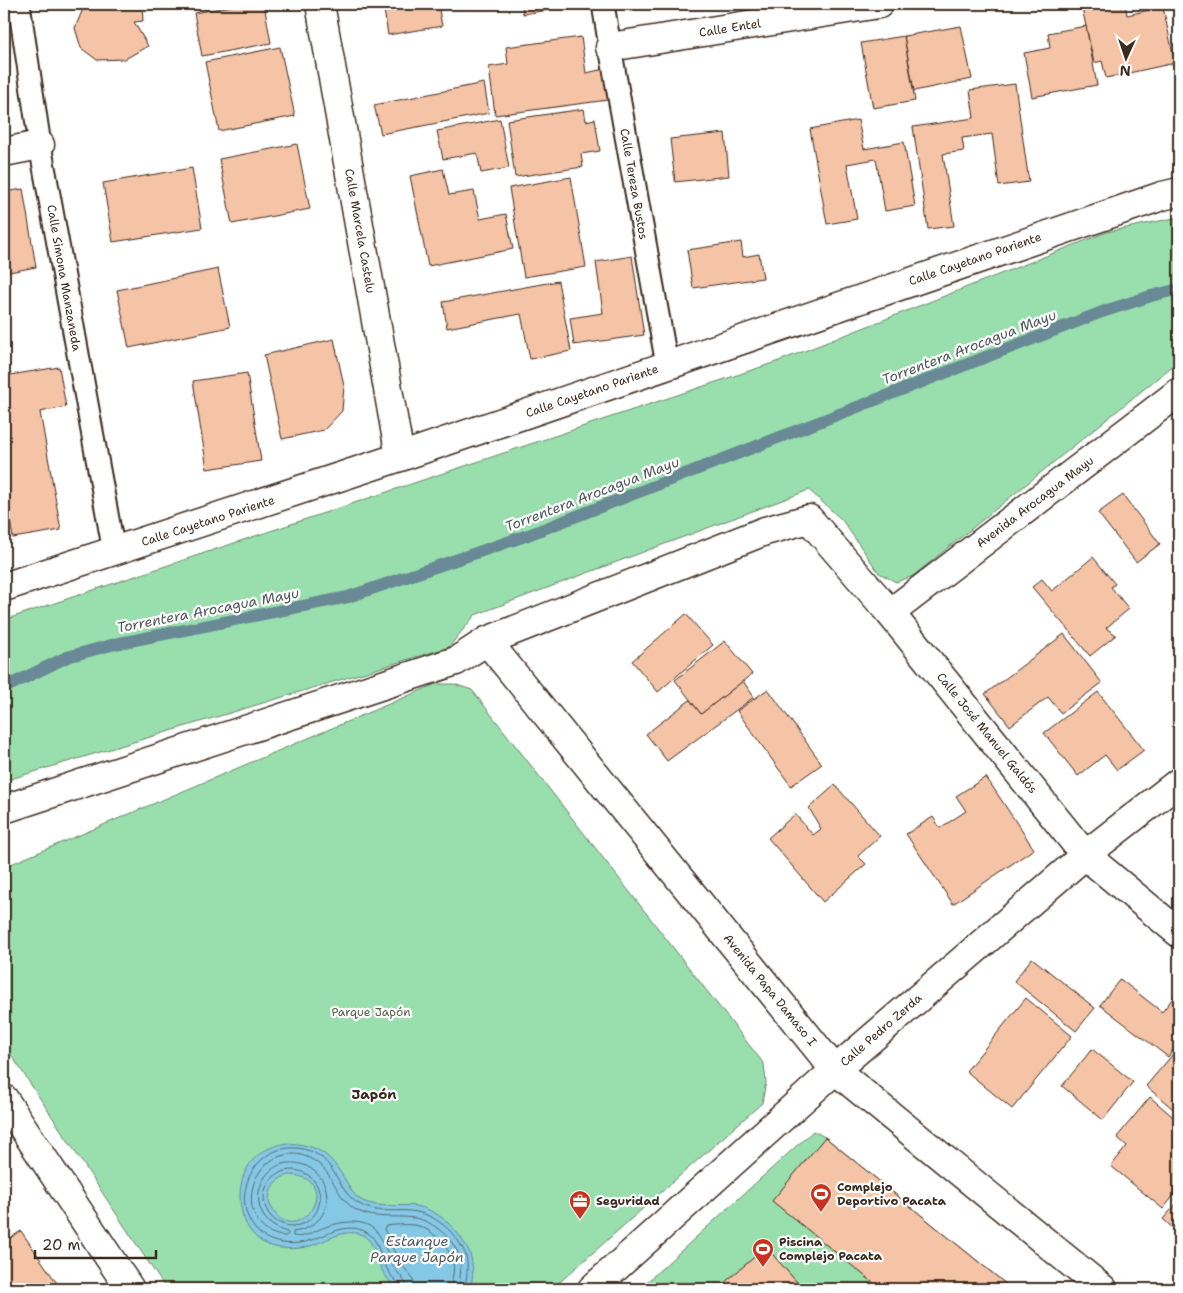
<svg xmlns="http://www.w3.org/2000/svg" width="1183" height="1293" viewBox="0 0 1183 1293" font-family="'Shantell Sans',sans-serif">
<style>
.green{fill:#99dfad;stroke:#6a8466}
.water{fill:#84c8e5;stroke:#678995;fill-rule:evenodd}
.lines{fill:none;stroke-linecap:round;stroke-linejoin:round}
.shore{stroke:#58696e;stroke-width:1}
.stream{stroke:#678995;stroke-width:12}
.building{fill:#f5c3a5;stroke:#3b2a1e}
.service-casing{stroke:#3b2a1e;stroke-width:25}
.minor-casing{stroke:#3b2a1e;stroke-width:31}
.tertiary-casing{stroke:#3b2a1e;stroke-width:31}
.service{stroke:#fff;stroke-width:21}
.minor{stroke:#fff;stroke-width:28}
.tertiary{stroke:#fff;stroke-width:28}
.labels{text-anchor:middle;stroke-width:4.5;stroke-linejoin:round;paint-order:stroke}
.street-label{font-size:12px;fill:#3b2a1e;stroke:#fff}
.park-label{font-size:12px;fill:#576049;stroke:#fff}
.poi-label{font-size:12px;font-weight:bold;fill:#3b2a1e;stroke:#fff;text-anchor:start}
.water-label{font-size:14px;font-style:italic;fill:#51595a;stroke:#fff}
.neighbourhood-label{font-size:14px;font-weight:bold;fill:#3b2a1e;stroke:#fff}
</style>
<rect width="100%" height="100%" fill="#fff"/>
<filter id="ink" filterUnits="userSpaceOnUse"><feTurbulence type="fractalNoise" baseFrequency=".02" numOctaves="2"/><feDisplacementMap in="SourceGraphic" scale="10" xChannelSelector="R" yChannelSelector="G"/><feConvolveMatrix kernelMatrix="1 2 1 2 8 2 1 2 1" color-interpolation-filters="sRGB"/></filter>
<g filter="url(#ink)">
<g class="green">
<path d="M1179,217V364H1175L913,576L896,582L879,573L842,520L809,490L475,615L449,647L4,781V620L779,361L1107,232Z"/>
<path d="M436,684H454L472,690L764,1064L766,1082L762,1103L552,1289H166L4,1044V867Z"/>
<path d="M813,1131L825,1137L1012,1289H639Z"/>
</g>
<path class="water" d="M286,1143C319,1145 329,1153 346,1181C350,1189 355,1197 363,1201C381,1209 399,1204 416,1206C439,1210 457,1229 468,1249C473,1259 475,1279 469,1289H399C391,1284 384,1276 380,1266C376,1257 374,1242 364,1236C347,1226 327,1241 310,1246C297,1250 274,1250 262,1242C236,1225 233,1182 253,1160C262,1150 273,1146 286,1143ZM290,1175C349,1178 292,1259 269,1202C270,1187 275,1178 290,1175Z"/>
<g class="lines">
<g class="shore">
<circle cx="292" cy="1198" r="28"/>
<path d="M401,1289L400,1285C394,1280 390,1274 386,1267C379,1256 379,1238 366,1232C347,1221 326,1236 308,1241C293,1246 270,1244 258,1232C226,1199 255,1139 303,1149C338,1156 335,1192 361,1205C379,1215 398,1208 417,1212C437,1216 459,1235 466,1256C469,1267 466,1278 465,1289"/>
<path d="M407,1289C406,1278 394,1271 390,1260C387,1252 384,1242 379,1235C366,1215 336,1222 318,1230C310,1234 302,1238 293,1236V1232C316,1229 333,1211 325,1186C322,1177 314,1169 304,1165C258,1150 238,1219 287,1232L288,1234L286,1236C239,1235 241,1164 285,1155C292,1153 300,1154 307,1157C335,1168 334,1199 358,1211C376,1220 395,1215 414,1218C433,1220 456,1241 460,1259C462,1270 459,1279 459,1289"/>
<path d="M415,1289L413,1279L398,1260L384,1229L386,1226C394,1225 405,1224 414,1225C430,1227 449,1246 453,1262C455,1271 451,1280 451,1289"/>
</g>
<path class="stream" d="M4,688L67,657L115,644L348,597L528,535L1102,312L1151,296L1179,289"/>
</g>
<g class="building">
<path d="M85,4H142L143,21L134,22L148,46L125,59L97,60L81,48L75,28Z"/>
<path d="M242,4H264L271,43L202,56L194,13Z"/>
<path d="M383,4H438L442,26L388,35Z"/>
<path d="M522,4H574V6L523,14Z"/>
<path d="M1099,4H1125L1127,15L1163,7L1175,63L1106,78L1102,61L1094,63L1082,8Z"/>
<path d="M1179,7V31L1174,8Z"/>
<path d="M961,26L972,79L914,91L904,36Z"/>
<path d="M1086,26L1097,85L1032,97L1024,53L1050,48L1048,33Z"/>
<path d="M904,36L915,101L873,108L861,43Z"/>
<path d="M581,37L586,73L604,69L608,100L495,115L489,67L508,64L506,47Z"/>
<path d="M280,47L295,116L219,131L205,62Z"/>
<path d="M1176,66H1179V98Z"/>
<path d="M484,83L489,113L381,134L374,105Z"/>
<path d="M1015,84L1029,182L999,186L992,134L962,138L964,151L943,154L954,226L928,229L913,127L974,118L970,90Z"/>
<path d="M584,109L586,121L595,119L600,151L581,154L583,167L515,177L507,120Z"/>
<path d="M500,119L509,168L481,173L477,153L443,159L437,131Z"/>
<path d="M858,120L864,149L904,142L915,206L885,211L876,159L847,164L857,219L827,224L810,129Z"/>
<path d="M725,133L729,176L675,182L670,139Z"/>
<path d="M297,144L310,209L232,224L219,159Z"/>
<path d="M192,168L202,228L113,242L103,183Z"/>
<path d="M443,169L449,195L474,191L480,219L506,214L513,249L428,266L410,176Z"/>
<path d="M571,177L586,267L524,277L509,188Z"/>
<path d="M23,189L36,267L4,273V192Z"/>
<path d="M741,242L743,257L759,254L763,278L693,288L687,250Z"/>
<path d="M632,256L644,335L574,345L570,318L603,313L596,262Z"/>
<path d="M218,269L230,327L129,348L117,290Z"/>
<path d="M558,281L571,351L530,359L521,314L447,328L443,302Z"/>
<path d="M334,339L344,386L342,411L324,430L282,439L264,355Z"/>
<path d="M59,367L66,407L40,412L61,530L13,538L4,486V376Z"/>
<path d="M247,373L261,461L207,469L193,381Z"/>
<path d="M1123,495L1160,544L1136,562L1098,513Z"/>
<path d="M1093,557L1115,584L1111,587L1129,609L1106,628L1116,635L1090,656L1032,587L1042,579L1052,591Z"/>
<path d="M686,614L713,645L658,692L632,661Z"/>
<path d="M1064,634L1102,683L1061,713L1048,697L1010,726L985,694Z"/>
<path d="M725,641L752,674L701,714L675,680Z"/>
<path d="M743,681L754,697L667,761L646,734L690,700L701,714Z"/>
<path d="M768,689L822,764L791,786L737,711Z"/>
<path d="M1098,692L1144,750L1117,770L1105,755L1078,776L1044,733Z"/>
<path d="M986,777L1034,849L953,904L906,834L933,817L940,828L966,811L956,796Z"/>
<path d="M835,785L880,836L858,856L866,864L823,902L768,838L795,814L813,835L821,829L809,808Z"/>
<path d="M1032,958L1095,1008L1076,1031L1014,981Z"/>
<path d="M1120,979L1162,1012L1179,990V1042L1168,1057L1100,1005Z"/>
<path d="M1026,998L1072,1036L1012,1109L966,1071Z"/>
<path d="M1179,1047V1114L1146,1086Z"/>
<path d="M1092,1049L1133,1082L1103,1120L1062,1086Z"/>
<path d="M1150,1097L1179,1122V1189L1163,1209L1111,1166L1127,1146L1117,1137Z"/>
<path d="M825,1137L1012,1289H881L772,1201Z"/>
<path d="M1179,1201V1234L1163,1219Z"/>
<path d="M21,1231L61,1289H4V1242Z"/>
<path d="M766,1247L803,1289H717Z"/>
</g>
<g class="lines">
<g class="service-casing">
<g id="service">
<path d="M19,4L40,145L114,552"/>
<path d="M603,4L610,47L667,365"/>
</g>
</g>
<g class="minor-casing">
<g id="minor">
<path d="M320,4L400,457"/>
<path d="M610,47L879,4"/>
<path d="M4,152L40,145"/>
<path d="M890,613L1179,392"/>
<path d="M487,641L835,1070L1103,1289"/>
<path d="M4,809L456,661L487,641L765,531L809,519L890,613L1085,855L1179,933"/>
<path d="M4,1099L130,1289"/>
<path d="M592,1289L835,1070L1085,855L1179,782"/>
</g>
</g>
<g class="tertiary-casing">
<path id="tertiary" d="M4,587L400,457L1162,196L1179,192"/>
</g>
<use href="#service" class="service"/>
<use href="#minor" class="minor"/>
<use href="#tertiary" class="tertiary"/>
</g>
</g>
<defs>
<g id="stadium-pin" transform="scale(1.125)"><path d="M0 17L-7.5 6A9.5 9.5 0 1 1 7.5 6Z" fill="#c8321e" stroke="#fff"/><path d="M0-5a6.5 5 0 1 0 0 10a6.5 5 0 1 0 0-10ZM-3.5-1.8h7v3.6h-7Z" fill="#fff"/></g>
<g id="office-pin" transform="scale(1.125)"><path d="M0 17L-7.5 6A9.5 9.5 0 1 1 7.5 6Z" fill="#c8321e" stroke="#fff"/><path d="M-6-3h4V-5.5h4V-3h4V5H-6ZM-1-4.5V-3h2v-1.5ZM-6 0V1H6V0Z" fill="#fff"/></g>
</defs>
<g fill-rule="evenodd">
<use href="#stadium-pin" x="821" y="1194"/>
<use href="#office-pin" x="580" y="1201"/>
<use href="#stadium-pin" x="763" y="1249"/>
</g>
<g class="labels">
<g class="street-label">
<text transform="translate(730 28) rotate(-9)" y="4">Calle Entel</text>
<text transform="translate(634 184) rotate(80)" y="4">Calle Tereza Bustos</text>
<text transform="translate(360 231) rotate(80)" y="4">Calle Marcela Castelu</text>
<text transform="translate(975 259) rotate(-19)" y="4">Calle Cayetano Pariente</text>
<text transform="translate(64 278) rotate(80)" y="4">Calle Simona Manzaneda</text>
<text transform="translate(592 391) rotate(-19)" y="4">Calle Cayetano Pariente</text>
<text transform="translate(1035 502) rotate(-37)" y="4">Avenida Arocagua Mayu</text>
<text transform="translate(208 521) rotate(-18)" y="4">Calle Cayetano Pariente</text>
<text transform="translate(987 733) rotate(51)" y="4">Calle José Manuel Galdós</text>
<text transform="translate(770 990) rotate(51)" y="4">Avenida Papa Damaso I</text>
<text transform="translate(881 1030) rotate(-41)" y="4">Calle Pedro Zerda</text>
</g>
<g class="park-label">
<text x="371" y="1016">Parque Japón</text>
</g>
<g class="poi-label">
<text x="837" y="1191">Complejo<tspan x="837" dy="14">Deportivo Pacata</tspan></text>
<text x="596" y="1205">Seguridad</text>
<text x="779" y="1246">Piscina<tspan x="779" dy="14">Complejo Pacata</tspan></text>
</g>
<g class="water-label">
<text transform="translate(969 347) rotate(-21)" y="5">Torrentera Arocagua Mayu</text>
<text transform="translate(592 494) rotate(-21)" y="5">Torrentera Arocagua Mayu</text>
<text transform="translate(208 610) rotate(-11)" y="5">Torrentera Arocagua Mayu</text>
<text x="417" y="1246">Estanque<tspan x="417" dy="16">Parque Japón</tspan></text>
</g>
<g class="neighbourhood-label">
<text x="374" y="1099">Japón</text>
</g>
</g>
<rect width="1183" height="1293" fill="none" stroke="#fff" stroke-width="20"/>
<rect x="10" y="10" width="1163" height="1273" fill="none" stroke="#3b2a1e" stroke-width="2" filter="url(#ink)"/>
<g transform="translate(1126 58) rotate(183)" stroke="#ffffff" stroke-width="4" paint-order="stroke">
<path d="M0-4L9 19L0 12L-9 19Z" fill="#3b2a1e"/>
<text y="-8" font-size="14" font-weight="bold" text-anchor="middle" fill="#3b2a1e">N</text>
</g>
<path d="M35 1250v8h121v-8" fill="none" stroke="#3b2a1e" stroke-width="2.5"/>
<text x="42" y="1250" font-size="15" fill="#3b2a1e" stroke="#ffffff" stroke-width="4" paint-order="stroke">20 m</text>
</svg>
